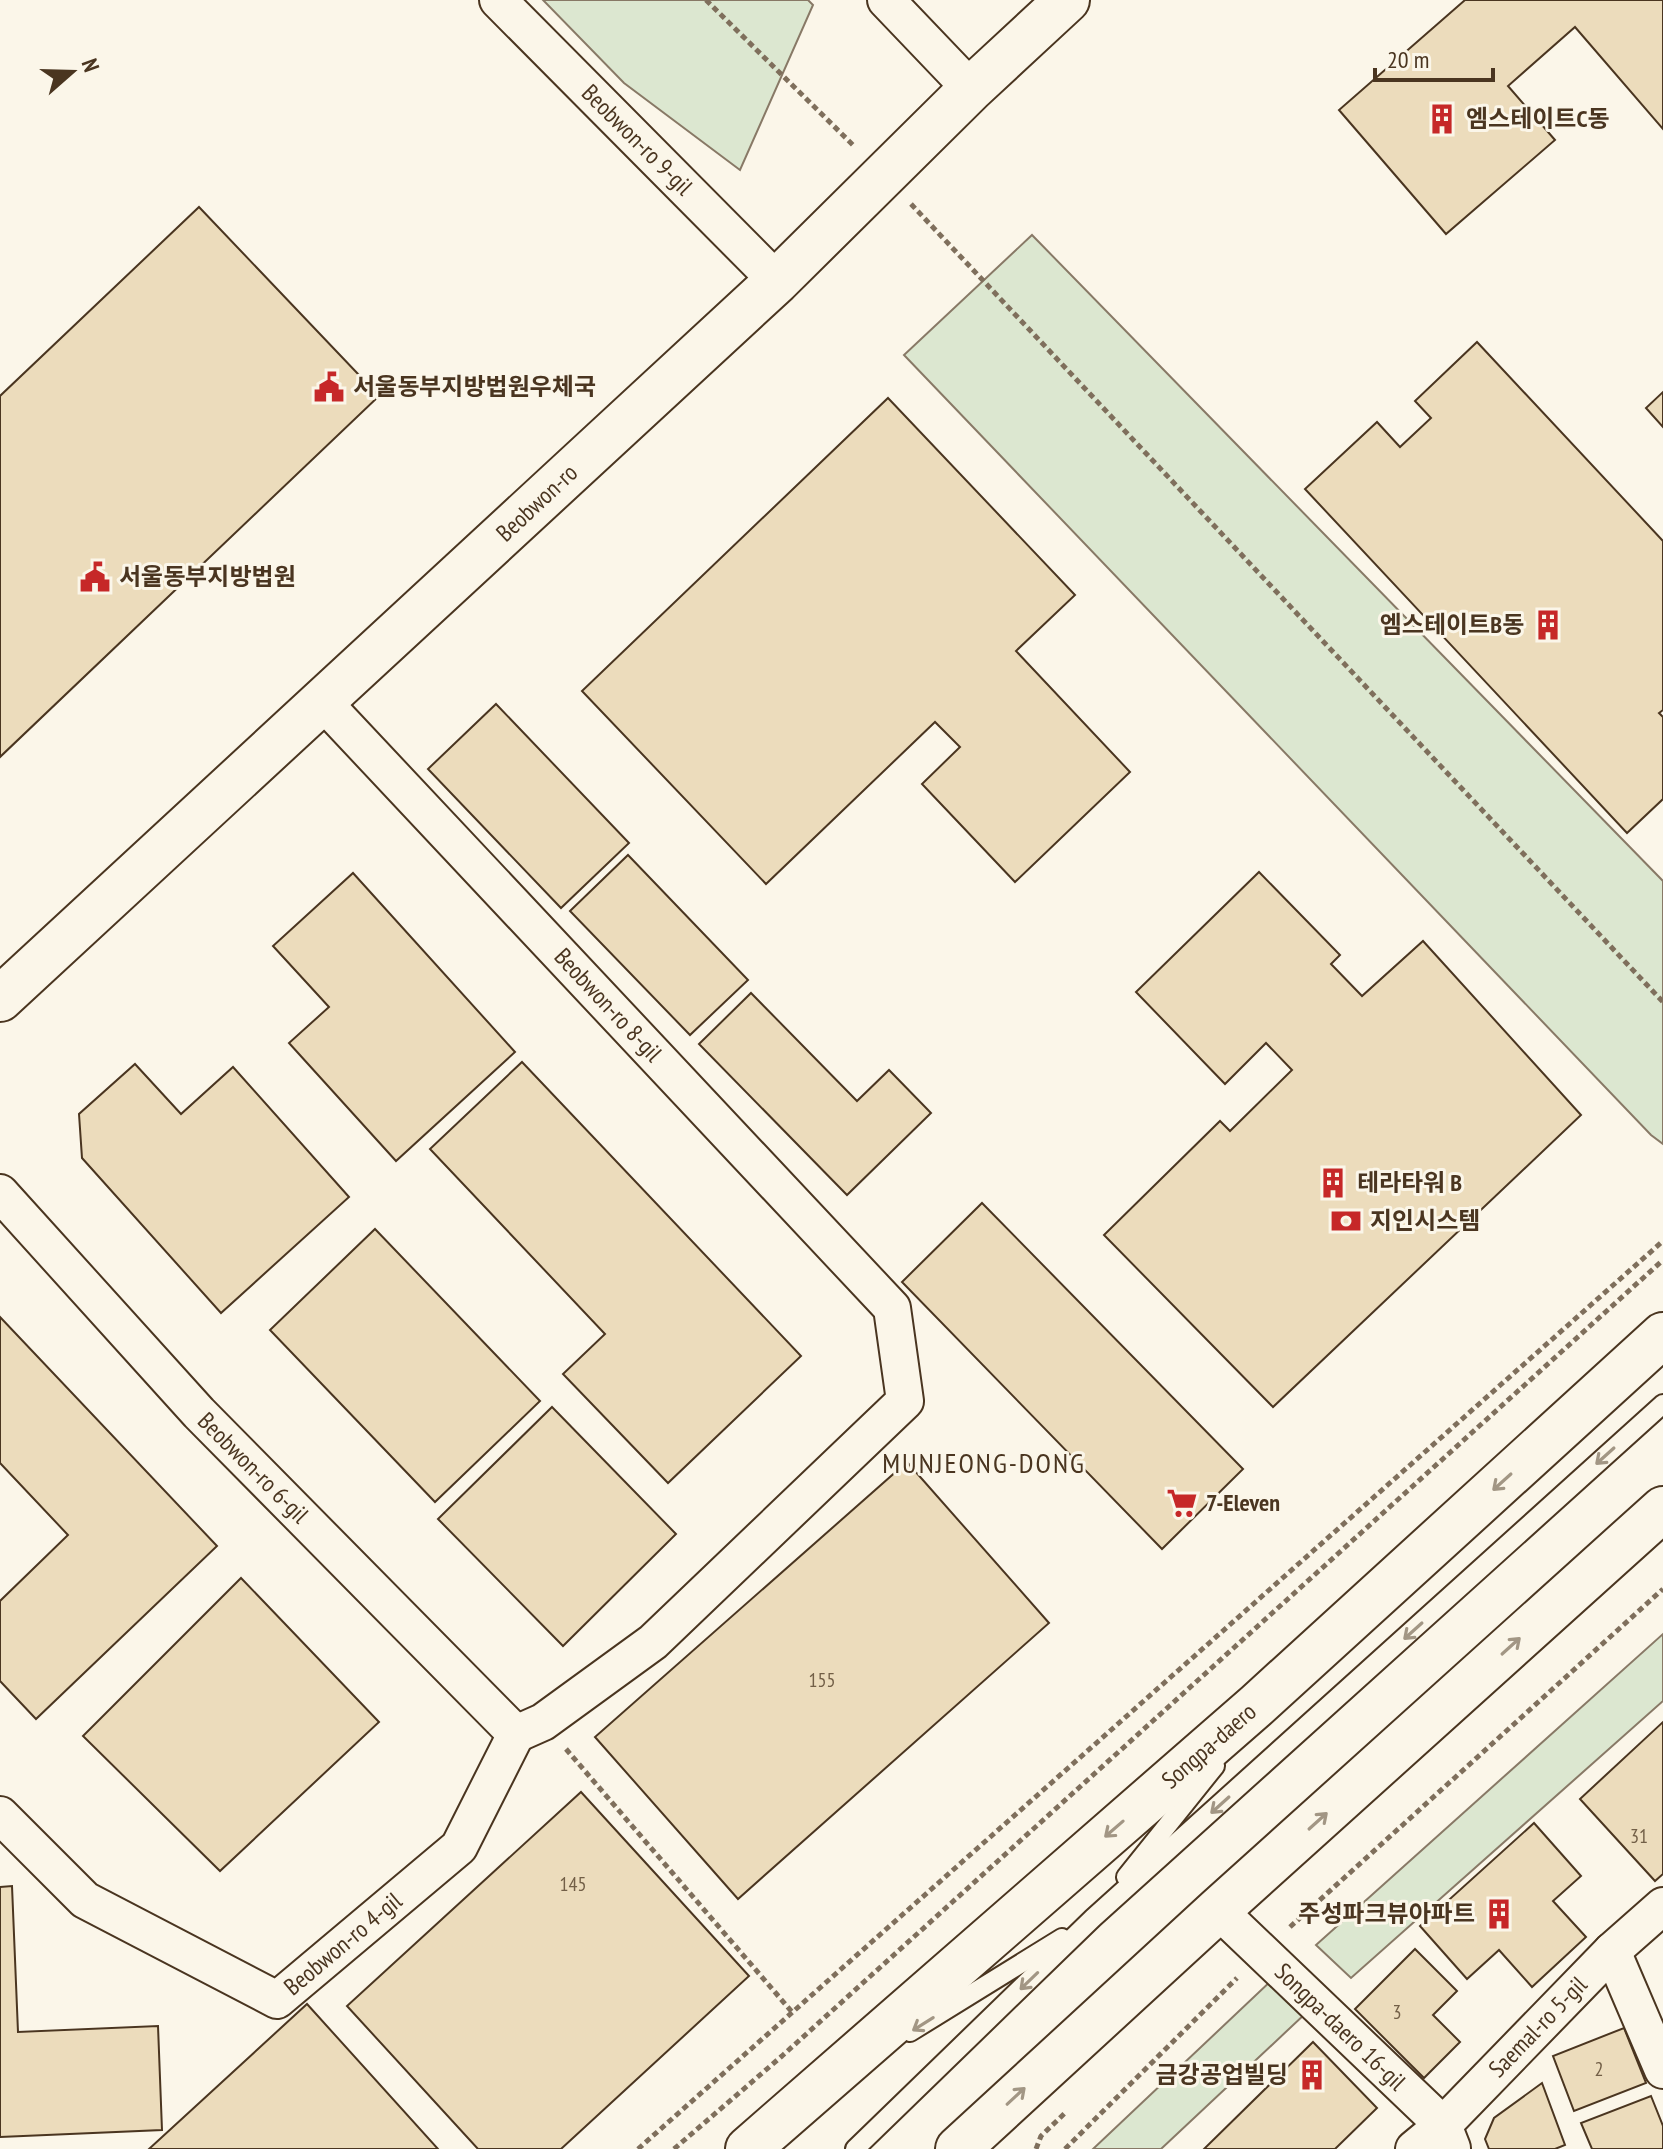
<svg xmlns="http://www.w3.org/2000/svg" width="1663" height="2149" viewBox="0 0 1663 2149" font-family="'PT Sans Narrow','Noto Sans KR',sans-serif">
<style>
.green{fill:#dce7d0;stroke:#887966;stroke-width:2}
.building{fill:#ecdcbc;stroke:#4a3520;stroke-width:2}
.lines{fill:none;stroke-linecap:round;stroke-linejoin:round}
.service-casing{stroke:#4a3520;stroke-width:22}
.minor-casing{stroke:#4a3520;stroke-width:40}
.tertiary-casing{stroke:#4a3520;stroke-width:48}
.primary-casing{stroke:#4a3520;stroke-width:48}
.path{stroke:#7f6f5c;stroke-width:5;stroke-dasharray:6 4;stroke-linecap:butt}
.service{stroke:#fbf6e9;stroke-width:18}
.minor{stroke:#fbf6e9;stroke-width:36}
.tertiary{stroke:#fbf6e9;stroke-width:44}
.primary{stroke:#fbf6e9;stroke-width:44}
.oneway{stroke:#a29684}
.labels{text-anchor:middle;stroke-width:6;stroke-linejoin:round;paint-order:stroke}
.number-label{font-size:20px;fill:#725f47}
.poi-label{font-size:24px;font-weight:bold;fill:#4a3520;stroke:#fbf6e9;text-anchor:start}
.street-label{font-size:24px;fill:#4a3520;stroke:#fbf6e9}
.quarter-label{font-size:28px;letter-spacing:2px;fill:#4a3520;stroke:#fbf6e9}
</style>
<rect width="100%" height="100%" fill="#fbf6e9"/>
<g class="green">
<path d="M543,0H808L813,5L740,170L624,83Z"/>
<path d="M1032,235L1663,881V1144L1651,1135L904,355Z"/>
<path d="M1663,1634V1701L1351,1978L1316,1945Z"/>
<path d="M1273,1979L1306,2013L1161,2149H1093Z"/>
</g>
<g class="building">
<path d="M1465,0H1663V129L1575,27L1508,86L1555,140L1446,234L1339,110Z"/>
<path d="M199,207L379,396L0,757V396Z"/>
<path d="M1477,342L1663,541V710L1659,713L1663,717V799L1627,833L1305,489L1377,422L1400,447L1431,418L1415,401Z"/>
<path d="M1663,392V427L1646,408Z"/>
<path d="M888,398L1075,595L1016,651L1130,772L1015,882L922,784L960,747L935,722L766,884L582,691Z"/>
<path d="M496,704L629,843L561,908L428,769Z"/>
<path d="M628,855L748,980L690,1035L570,911Z"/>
<path d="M1259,872L1340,955L1331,964L1362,996L1423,941L1581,1115L1273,1407L1104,1235L1220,1121L1230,1131L1292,1070L1266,1043L1225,1084L1136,992Z"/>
<path d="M353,873L515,1052L396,1161L289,1043L329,1007L273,946Z"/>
<path d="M751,993L857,1101L889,1070L931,1113L847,1195L699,1044Z"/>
<path d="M522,1062L801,1356L668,1483L563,1374L605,1334L430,1149Z"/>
<path d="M135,1064L181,1114L233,1067L349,1197L221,1313L82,1158L79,1114Z"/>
<path d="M982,1203L1243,1469L1162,1549L902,1282Z"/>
<path d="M375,1229L540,1401L435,1502L270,1330Z"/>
<path d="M0,1317L217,1546L36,1719L0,1681V1601L68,1535L0,1463Z"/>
<path d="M552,1407L676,1534L563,1646L438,1519Z"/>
<path d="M907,1462L1049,1623L738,1899L595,1737Z"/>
<path d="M241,1578L379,1722L220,1871L83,1736Z"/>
<path d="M1663,1722V1874L1655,1881L1580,1799Z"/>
<path d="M581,1792L749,1976L561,2149H478L347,2006Z"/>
<path d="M1534,1823L1581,1876L1553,1901L1586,1937L1532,1987L1499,1950L1467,1979L1420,1926Z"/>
<path d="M12,1886L18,2032L158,2026L162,2130L0,2137V1887Z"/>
<path d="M1415,1949L1457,1991L1433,2015L1460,2042L1424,2078L1355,2009Z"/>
<path d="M307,2004L438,2149H149Z"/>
<path d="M1624,2028L1646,2083L1574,2111L1553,2056Z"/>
<path d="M1313,2042L1377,2108L1335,2149H1204Z"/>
<path d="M1542,2083L1565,2145L1555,2149H1489L1485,2139L1494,2118Z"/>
<path d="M1651,2096L1663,2126V2149H1592L1581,2123Z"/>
</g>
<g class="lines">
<g class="service-casing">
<g id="service">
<path d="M1126,1877L1215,1766"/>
<path d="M910,2032L1062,1938"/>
<path d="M855,2149L1093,1918L1663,1404"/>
</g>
</g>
<g class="minor-casing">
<g id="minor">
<path d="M498,0L777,281"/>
<path d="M886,0L971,89"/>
<path d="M323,702L892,1308L905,1401L653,1642L543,1722L516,1734"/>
<path d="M0,1193L199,1413L516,1734"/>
<path d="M0,1815L85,1900L277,2000L459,1847L516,1734"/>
<path d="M1218,1910L1443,2125L1452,2148"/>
<path d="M1612,1951L1663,2070"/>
<path d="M1414,2149L1443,2125L1612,1951L1663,1906"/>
</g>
</g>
<g class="tertiary-casing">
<path id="tertiary" d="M0,999L777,281L971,89L1067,0"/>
</g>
<g class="primary-casing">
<g id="primary">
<path d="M748,2149L1257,1705L1663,1335"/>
<path d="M958,2149L1218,1910L1663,1509"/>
</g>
</g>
<g class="path">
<path d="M706,0L853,145"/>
<path d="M911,204L1663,1002"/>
<path d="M566,1749L792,2012"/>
<path d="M1290,1927L1663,1589"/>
<path d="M638,2149L1663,1241"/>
<path d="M674,2149L782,2056L1663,1260"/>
<path d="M1036,2149L1041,2136L1065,2113"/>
<path d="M1065,2149L1237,1978"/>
</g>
<use href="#service" class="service"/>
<use href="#minor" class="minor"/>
<use href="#tertiary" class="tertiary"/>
<use href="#primary" class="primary"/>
</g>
<defs><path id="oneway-shaft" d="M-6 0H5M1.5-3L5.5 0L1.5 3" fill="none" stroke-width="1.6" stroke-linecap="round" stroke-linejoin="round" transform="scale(2)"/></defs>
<g class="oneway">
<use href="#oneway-shaft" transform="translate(1605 1456) rotate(138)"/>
<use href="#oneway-shaft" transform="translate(1502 1482) rotate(138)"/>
<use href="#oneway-shaft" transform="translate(1413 1631) rotate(138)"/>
<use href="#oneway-shaft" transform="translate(1511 1646) rotate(-42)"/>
<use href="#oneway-shaft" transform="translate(1220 1805) rotate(138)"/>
<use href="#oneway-shaft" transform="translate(1318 1821) rotate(-42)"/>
<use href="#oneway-shaft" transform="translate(1114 1829) rotate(139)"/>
<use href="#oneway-shaft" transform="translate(1029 1981) rotate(136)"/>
<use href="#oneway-shaft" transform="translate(923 2024) rotate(148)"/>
<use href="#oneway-shaft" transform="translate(1016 2096) rotate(-43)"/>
</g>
<defs>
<g id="building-bare" transform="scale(2.4)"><path d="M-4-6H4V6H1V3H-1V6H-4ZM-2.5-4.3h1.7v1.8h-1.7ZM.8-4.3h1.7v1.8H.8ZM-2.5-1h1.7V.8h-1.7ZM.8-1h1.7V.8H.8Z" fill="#c62828" stroke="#fbf6e9" stroke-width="2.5" paint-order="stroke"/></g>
<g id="civic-bare" transform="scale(2.4)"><path d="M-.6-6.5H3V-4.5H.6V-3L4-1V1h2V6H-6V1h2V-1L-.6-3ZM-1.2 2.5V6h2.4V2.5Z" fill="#c62828" stroke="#fbf6e9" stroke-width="2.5" paint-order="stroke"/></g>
<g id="bank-bare" transform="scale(2.4)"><path d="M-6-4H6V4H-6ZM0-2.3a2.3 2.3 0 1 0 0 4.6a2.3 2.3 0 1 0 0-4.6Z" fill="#c62828" stroke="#fbf6e9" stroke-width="2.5" paint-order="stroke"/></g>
<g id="supermarket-bare" transform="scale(2.4)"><path d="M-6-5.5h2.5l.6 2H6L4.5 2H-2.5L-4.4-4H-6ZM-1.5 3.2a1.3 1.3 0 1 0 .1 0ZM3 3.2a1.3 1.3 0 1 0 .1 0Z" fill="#c62828" stroke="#fbf6e9" stroke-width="2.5" paint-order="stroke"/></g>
</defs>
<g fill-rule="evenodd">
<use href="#building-bare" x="1442" y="119"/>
<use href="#civic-bare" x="329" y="387"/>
<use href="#civic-bare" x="95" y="577"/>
<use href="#building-bare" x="1548" y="625"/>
<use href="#building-bare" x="1333" y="1183"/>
<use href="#bank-bare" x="1346" y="1221"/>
<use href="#supermarket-bare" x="1182" y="1503"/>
<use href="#building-bare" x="1499" y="1914"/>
<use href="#building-bare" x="1312" y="2075"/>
</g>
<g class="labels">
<g class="number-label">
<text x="822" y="1687">155</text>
<text x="1639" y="1843">31</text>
<text x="573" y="1891">145</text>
<text x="1397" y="2019">3</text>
<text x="1599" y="2076">2</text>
</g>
<g class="poi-label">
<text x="1466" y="127">엠스테이트C동</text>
<text x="353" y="395">서울동부지방법원우체국</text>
<text x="119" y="585">서울동부지방법원</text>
<text x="1524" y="633" text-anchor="end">엠스테이트B동</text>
<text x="1357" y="1191">테라타워 B</text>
<text x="1370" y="1229">지인시스템</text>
<text x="1206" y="1511">7-Eleven</text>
<text x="1475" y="1922" text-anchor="end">주성파크뷰아파트</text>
<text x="1288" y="2083" text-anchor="end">금강공업빌딩</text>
</g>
<g class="street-label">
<text transform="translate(637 140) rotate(45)" y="8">Beobwon-ro 9-gil</text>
<text transform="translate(537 503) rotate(-43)" y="8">Beobwon-ro</text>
<text transform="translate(608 1005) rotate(47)" y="8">Beobwon-ro 8-gil</text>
<text transform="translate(253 1468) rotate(45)" y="8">Beobwon-ro 6-gil</text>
<text transform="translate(1209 1746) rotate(-41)" y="8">Songpa-daero</text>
<text transform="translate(343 1944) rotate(-40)" y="8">Beobwon-ro 4-gil</text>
<text transform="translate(1340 2027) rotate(44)" y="8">Songpa-daero 16-gil</text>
<text transform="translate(1538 2027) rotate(-46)" y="8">Saemal-ro 5-gil</text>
</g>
<g class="quarter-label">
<text x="984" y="1473">MUNJEONG-DONG</text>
</g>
</g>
<g transform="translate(72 72) rotate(70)" stroke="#fbf6e9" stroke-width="6" paint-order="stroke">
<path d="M0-6L14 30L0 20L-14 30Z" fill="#4a3520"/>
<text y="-12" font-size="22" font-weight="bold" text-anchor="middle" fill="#4a3520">N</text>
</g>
<path d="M1375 68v12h118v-12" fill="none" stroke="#4a3520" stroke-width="4"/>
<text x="1387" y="68" font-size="24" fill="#4a3520" stroke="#fbf6e9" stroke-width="6" paint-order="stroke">20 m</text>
</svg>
